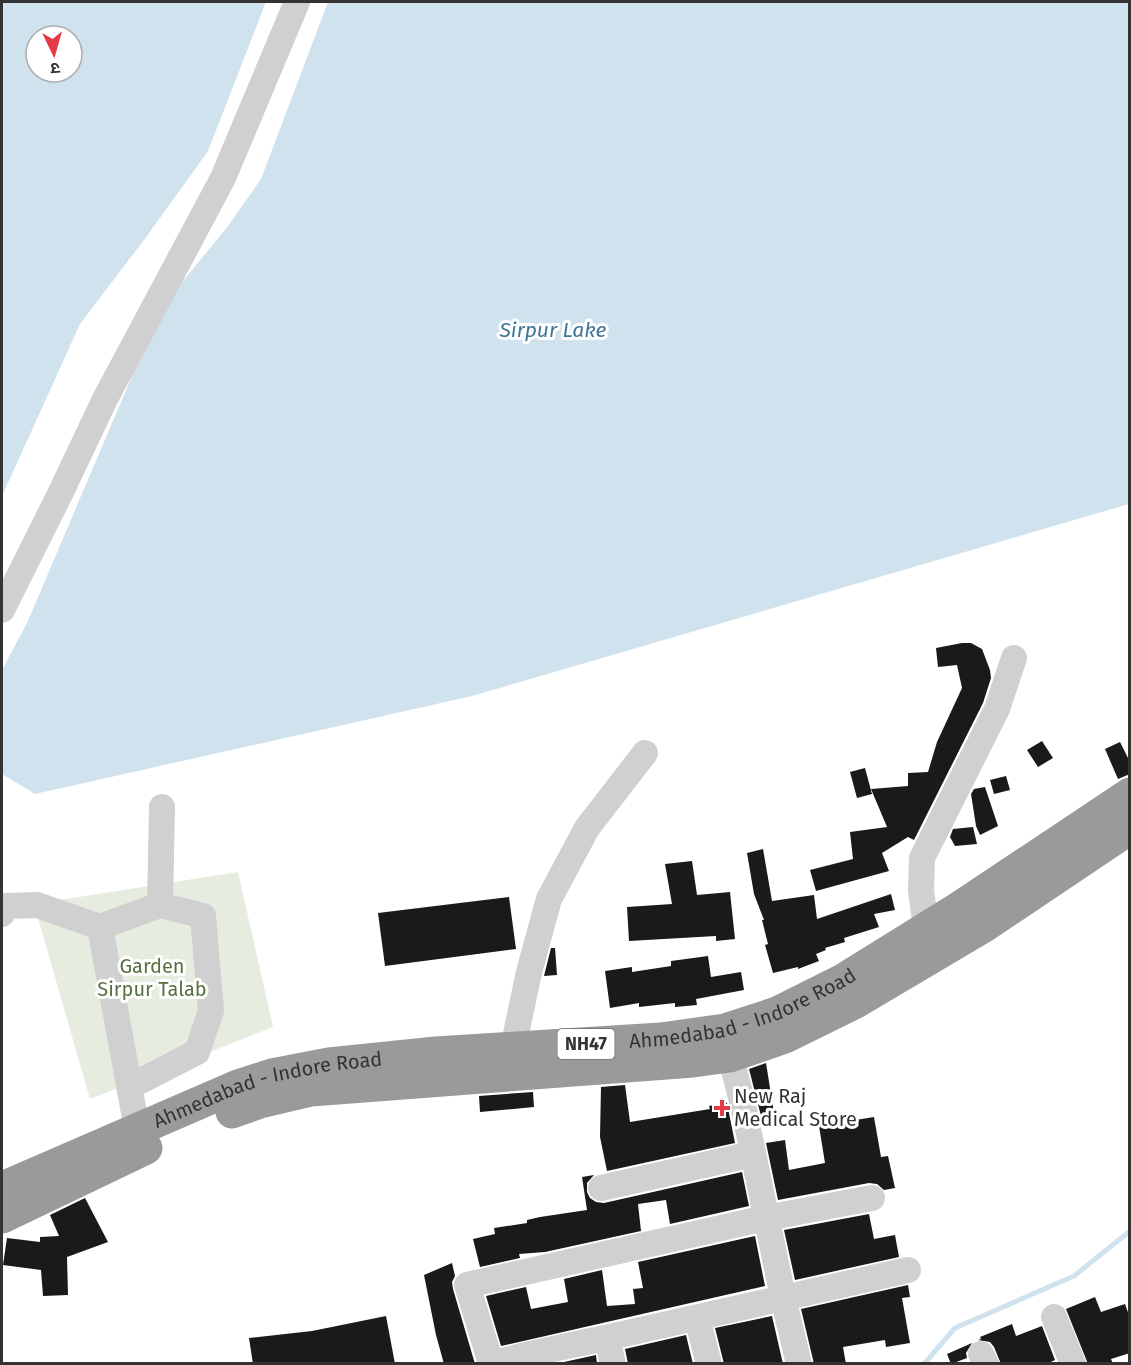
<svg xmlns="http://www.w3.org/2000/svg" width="1131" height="1365" viewBox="0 0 1131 1365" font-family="'Fira Sans','Noto Sans Devanagari',sans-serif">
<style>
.green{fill:#e6ecdf}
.water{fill:#cfe2ee;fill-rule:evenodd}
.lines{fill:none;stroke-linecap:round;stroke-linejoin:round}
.stream{stroke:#cfe2ee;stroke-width:5}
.building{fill:#1a1a1a}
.minor{stroke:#d0d0d0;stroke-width:26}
.highway{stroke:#9a9a9a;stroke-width:33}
.poi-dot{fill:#e63946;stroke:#fff;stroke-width:2}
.labels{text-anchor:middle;stroke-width:6;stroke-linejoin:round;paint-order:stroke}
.shield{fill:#fff;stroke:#707070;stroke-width:1.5}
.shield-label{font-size:18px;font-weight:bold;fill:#333}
.park-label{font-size:20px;fill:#56703f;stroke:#fff}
.street-label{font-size:20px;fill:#333;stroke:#fff}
.poi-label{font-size:20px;fill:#333;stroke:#fff;text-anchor:start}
.water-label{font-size:21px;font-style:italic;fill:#3f7597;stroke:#fff}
</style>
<rect width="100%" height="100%" fill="#fff"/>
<path class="green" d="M238,872L273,1027L90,1099L34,904Z"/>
<g class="water">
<path d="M2,2H266L208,151L147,236L80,324L2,496ZM36,36H72V72H36Z"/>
<path d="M328,2H1129V504L472,696L35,794L2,774V670L27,623L161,308L228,226L261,179Z"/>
</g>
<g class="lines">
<path class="stream" d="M924,1364L955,1328L1074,1276L1130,1231"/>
</g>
<g class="building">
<path d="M962,643H971L982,649L990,670L991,678L983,703L914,840L908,837L882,853L889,871L816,891L810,870L853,859L850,832L887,827L871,789L908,786V773L928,772L937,742L962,688L957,665L938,667L936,648Z"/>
<path d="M1042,741L1053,758L1038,767L1027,750Z"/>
<path d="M1120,742L1130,762V774L1118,779L1105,749Z"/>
<path d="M865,768L872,794L857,798L850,772Z"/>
<path d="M1006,776L1010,790L994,794L990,780Z"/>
<path d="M985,787L998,826L980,835L976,826L971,794L974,789Z"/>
<path d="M973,827L977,844L955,846L950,837L953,829Z"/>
<path d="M763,849L772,901L814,895L817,919L891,894L895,910L874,914L879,927L844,938L845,942L825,948L826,950L816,954L819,961L798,969V967L773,973L765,945L768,944L762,920H764L754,894L747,853Z"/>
<path d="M692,861L697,895L730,892L735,939L716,941V936L629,941L627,907L672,904L665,864Z"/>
<path d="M509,897L516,949L385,966L378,913Z"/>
<path d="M551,948H555L557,975L544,976Z"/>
<path d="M708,956L711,977L741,972L744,990L696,999L697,1005L675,1007V1003L639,1007V1003L610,1008L605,971L632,967V972L671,966V961Z"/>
<path d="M766,1063L774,1113L761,1116L749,1069Z"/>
<path d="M625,1085L630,1122L710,1109L709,1106L727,1103L735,1143L607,1171L600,1137L601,1087Z"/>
<path d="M533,1092L534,1107L480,1112L479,1096Z"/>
<path d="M874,1117L881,1157L888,1156L895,1188L884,1190L877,1184L869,1183L778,1200L766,1143L785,1140L789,1170L825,1163L819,1126Z"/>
<path d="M742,1172L749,1206L670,1224L666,1200L638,1204L641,1231L545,1252L519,1254L520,1258L480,1267L473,1239L495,1234L494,1228L527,1223V1220L540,1217L587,1210L582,1177L594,1175L587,1183V1192L590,1198L596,1202L604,1203Z"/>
<path d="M85,1198L108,1242L67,1257L68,1295L43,1296L41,1270L3,1265L7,1238L40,1242V1237L59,1236L50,1215Z"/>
<path d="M869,1214L874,1239L895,1235L899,1257L795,1280L784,1230Z"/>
<path d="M755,1236L765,1286L501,1346L486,1296L526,1287L531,1309L568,1302L564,1279L602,1270L607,1306L635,1304L633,1289L643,1288L638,1262Z"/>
<path d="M452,1263L455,1276L452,1282L453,1289L475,1364H444L436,1335L424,1275Z"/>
<path d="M908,1285L910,1297L902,1298L910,1343L886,1347L885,1340L843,1347L846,1364H814L801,1309Z"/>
<path d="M1095,1297L1101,1312L1125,1304L1130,1318V1353L1111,1359L1113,1364H1088L1066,1309Z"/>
<path d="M386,1316L395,1364H253L249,1338L312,1331Z"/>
<path d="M772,1316L783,1364H724L715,1328Z"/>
<path d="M1012,1324L1016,1336L1042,1326L1055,1360L1046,1364H1001L994,1347L990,1342L978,1340L981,1339L980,1337Z"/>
<path d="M686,1335L693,1364H628L625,1349Z"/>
<path d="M972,1343L966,1353L967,1358L951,1364L947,1354Z"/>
<path d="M596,1355L597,1364H557L564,1362Z"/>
</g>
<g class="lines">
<g class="minor">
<path d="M2,610L60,494L105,399L223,178L297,2"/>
<path d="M160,905L162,807"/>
<path d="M2,914L5,906L37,905L100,927L160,905L203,916L211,1011L197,1052L129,1087"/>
<path d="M100,927L137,1129"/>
<path d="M926,929L921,890L922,858L997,709L1014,658"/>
<path d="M726,1039L743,1105L783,1297L799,1364"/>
<path d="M513,1048L529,972L549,899L587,828L645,753"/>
<path d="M601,1188L753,1154"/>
<path d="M1054,1317L1073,1364"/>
<path d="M697,1318L709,1364"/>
<path d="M607,1338L613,1364"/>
<path d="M981,1354L986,1364"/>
<path d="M491,1363L467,1285L766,1218L872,1198"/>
<path d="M490,1364C537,1351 585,1343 632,1332C724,1311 816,1290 908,1270"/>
</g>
<g class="highway">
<path d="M232,1112L260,1102L311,1090L693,1061L730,1056L785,1037L854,1003L984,926L1130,828"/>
<path id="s1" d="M2,1188L238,1086L272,1075L329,1064L436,1053L661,1039L725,1030L777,1013L843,980L959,908L1130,794"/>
<path d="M2,1217L146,1148"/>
</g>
</g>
<path class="poi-dot" d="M719 1099h6v6h6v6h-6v6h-6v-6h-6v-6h6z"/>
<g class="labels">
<rect class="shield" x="557.5" y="1029" width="57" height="30" rx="4.5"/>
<g class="shield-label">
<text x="586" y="1050">NH47</text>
</g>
<g class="park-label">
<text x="152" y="973">Garden<tspan x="152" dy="23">Sirpur Talab</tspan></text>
</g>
<g class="street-label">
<text dy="7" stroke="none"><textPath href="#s1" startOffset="771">Ahmedabad - Indore Road</textPath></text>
<text dy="7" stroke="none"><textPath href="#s1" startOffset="285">Ahmedabad - Indore Road</textPath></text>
</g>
<g class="poi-label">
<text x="734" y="1103">New Raj<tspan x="734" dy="23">Medical Store</tspan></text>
</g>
<g class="water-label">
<text x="553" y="337">Sirpur Lake</text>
</g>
</g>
<rect width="1131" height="1365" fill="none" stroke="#333333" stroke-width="6"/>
<g transform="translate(54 54) rotate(175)"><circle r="28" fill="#ffffff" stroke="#adadad" stroke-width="1.5"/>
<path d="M0-4.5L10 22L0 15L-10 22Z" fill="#e63946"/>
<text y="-9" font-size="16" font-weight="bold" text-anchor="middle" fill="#333333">उ</text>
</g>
</svg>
